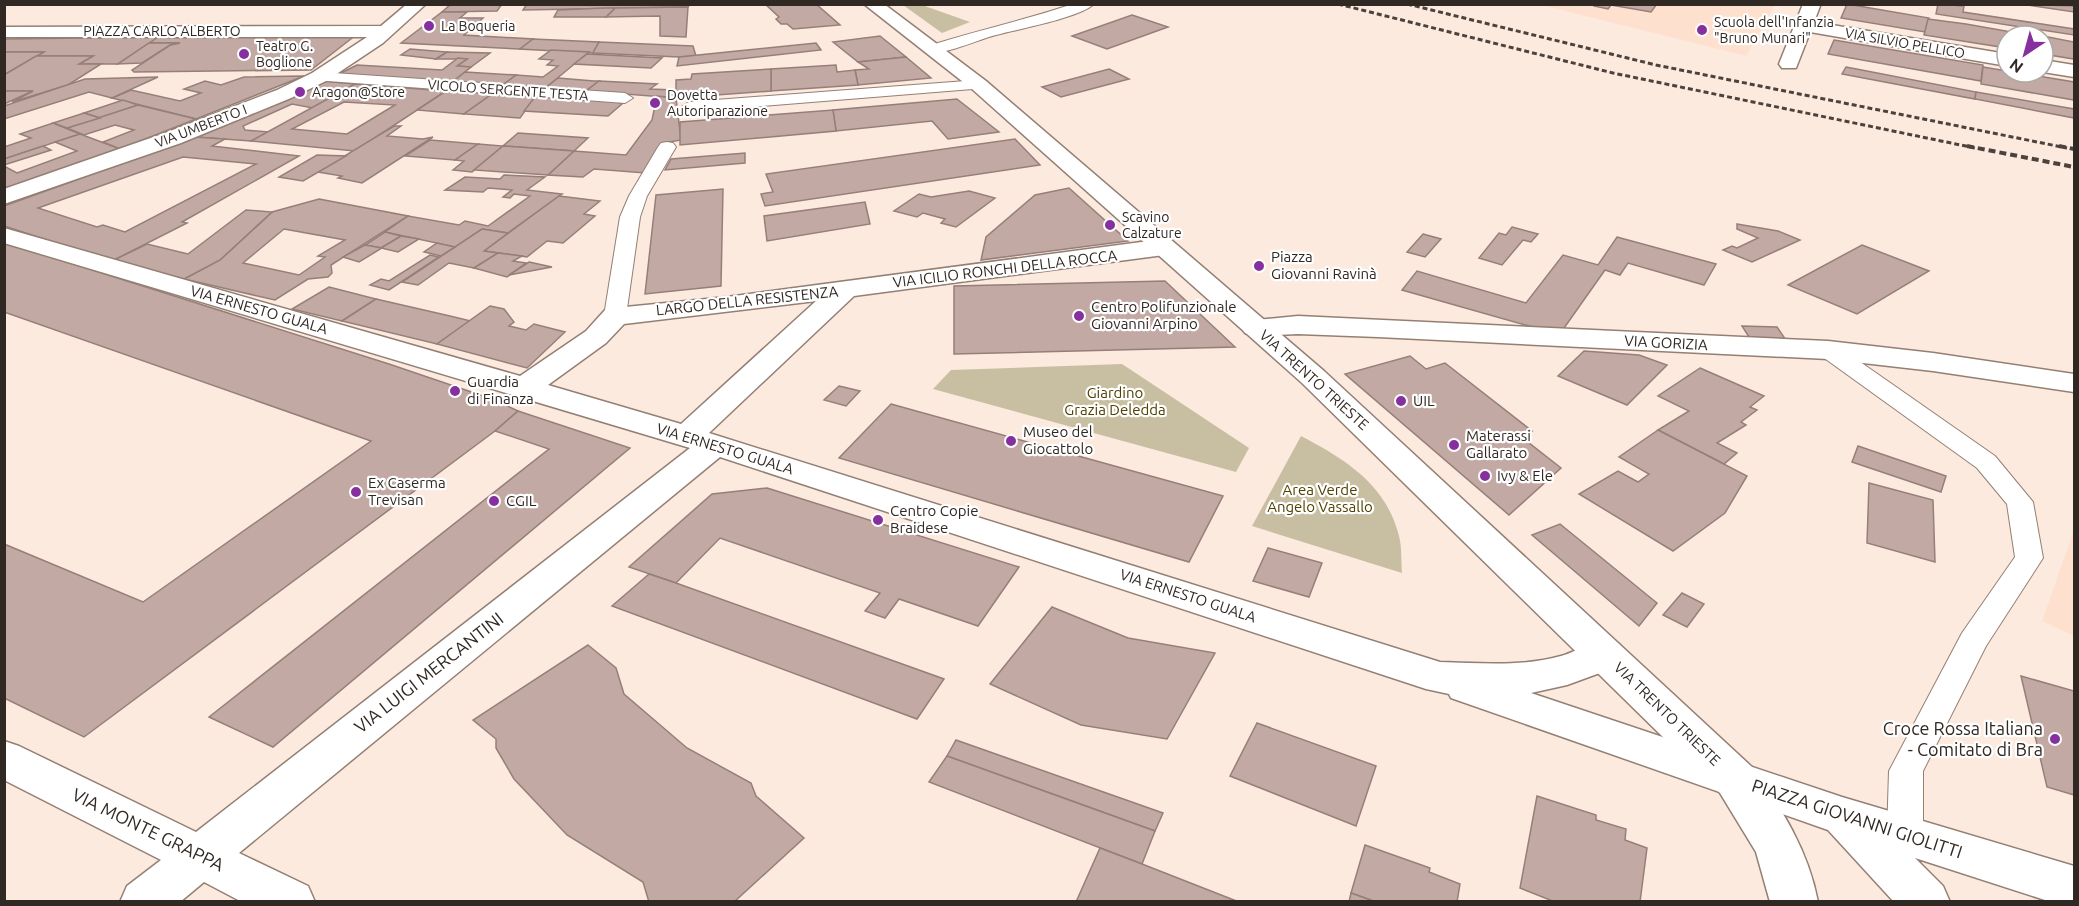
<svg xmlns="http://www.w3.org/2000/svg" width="2079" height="906" viewBox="0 0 2079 906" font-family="Ubuntu,sans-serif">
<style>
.built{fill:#fee0ce}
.green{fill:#c8bfa3}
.building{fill:#c2a9a3;stroke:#977f79;stroke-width:1.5;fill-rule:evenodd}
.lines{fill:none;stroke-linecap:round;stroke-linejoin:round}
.lane-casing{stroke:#947f73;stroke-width:2}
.street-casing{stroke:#947f73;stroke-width:3}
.secondary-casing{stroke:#947f73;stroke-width:3}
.lane{fill:#fff;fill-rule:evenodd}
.street{fill:#fff;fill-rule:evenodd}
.secondary{fill:#fff;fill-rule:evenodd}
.rail-far1{stroke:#4c423d;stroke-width:3;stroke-dasharray:5 3;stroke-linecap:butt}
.rail{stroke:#4c423d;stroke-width:4;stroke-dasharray:7 4;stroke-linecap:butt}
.poi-dot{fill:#85309e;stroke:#fff;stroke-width:2}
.labels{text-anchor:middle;stroke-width:4.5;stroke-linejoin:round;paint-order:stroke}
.far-poi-label{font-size:14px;fill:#302823;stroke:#fff;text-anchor:start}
.far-street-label{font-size:14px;fill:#302823;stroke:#fff}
.poi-label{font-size:15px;fill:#302823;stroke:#fff;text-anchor:start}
.street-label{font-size:15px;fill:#302823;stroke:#fff}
.park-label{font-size:15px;fill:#514000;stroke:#fff}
.near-street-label{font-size:18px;fill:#302823;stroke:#fff}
.near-poi-label{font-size:18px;fill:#302823;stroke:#fff;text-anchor:end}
</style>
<rect width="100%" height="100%" fill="#fceadf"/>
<g class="built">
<path d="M1541,5H1775L1746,56Z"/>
<path d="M2074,530V636L2042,621Z"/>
</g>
<g class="green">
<path d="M903,5H922L970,22L942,33Z"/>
<path d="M1122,364L1249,448L1236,472L933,389L951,370Z"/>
<path d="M1301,436C1345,459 1386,484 1399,536C1402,547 1401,561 1402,573L1252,526Z"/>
</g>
<g class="building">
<path d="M451,4H502L497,11L442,12Z"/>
<path d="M527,4H690L688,7L523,10Z"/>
<path d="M765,4H816L840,25L793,29L787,24H781L776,19L779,17Z"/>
<path d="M1595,4H1657L1651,12L1611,5L1608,9L1594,6Z"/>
<path d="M1847,4L1929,18L1925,32L1841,18Z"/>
<path d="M1938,4L1964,6L1963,12L2074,29V35L1936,14Z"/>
<path d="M2021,4L2074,6V12Z"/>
<path d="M688,7L686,37L660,36V16L606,17L615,8Z"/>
<path d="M605,8H615L606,17H554L558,10Z"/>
<path d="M442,12H467L460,18H483L464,35L533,39L520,49L401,43Z"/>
<path d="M1132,15L1168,27L1107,49L1072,36Z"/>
<path d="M1928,19L1966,24L2034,36H2007V48L1924,35Z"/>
<path d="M356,35L311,70L134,72L132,70L170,45L180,43H149L158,37Z"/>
<path d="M880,36L906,57L858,62L833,42Z"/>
<path d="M2043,36L2074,42V59L2043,54Z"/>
<path d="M158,37L118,64H79L93,56H36L44,52H4V39Z"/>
<path d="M533,39L599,42L593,53L520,49Z"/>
<path d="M1834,40L1983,65L1981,81L1828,54Z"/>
<path d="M599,42L693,46L696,56L679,57L593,53Z"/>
<path d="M149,43H180L170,45L142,63L118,64Z"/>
<path d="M816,43L821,50L677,66L679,57Z"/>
<path d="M410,49L447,52L436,59L401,55Z"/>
<path d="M551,50L589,52L544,89L501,86L516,75L543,77L558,66L547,65L553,60L539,59Z"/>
<path d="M4,52H44L4,75Z"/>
<path d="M447,52L490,53L471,67L457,66L467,59H436Z"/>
<path d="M587,54L662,58L651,68L574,64Z"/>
<path d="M36,56H93L79,64H101L68,85L12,102L33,91H4V75Z"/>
<path d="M906,57L931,78L858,85L855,70L869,69L858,62Z"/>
<path d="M458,58L467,59L457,66L471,67L451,83L337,75L357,65L442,70Z"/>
<path d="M836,65L837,72L855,70L858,85L771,91V69Z"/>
<path d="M1846,67L1976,92L1975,99L1842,74Z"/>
<path d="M1983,67L2074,82V100L1981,84Z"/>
<path d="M771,69V91L676,98V80L691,79L692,74Z"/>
<path d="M1109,69L1129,79L1061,97L1042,87Z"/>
<path d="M465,72L516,75L501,86L451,83Z"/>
<path d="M304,76L196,119L112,98L131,90L180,101L201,93L184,89L205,81L221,85L244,77Z"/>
<path d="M158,77L112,98L89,92L4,119V106L85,79Z"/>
<path d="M558,78L594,81H599L586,91L544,89Z"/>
<path d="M321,81L355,84L313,108L292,104L243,126L245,130L269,132L251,141L195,137Z"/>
<path d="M599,81L657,84L650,89L675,90L676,98L586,91Z"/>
<path d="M355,84L446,91L355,151L251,141ZM344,102L395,105L347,134L292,129Z"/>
<path d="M4,91H33L4,104Z"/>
<path d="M446,91L492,94L464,114L417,110Z"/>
<path d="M1976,92L2074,109V118L1975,99Z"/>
<path d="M492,94L512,95L535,97L520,118L464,114Z"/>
<path d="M657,96L676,98L681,140L664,143L646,173L594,169L583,177L548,175L574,151L626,155L652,120Z"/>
<path d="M535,97L590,99L623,103L608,116L524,111Z"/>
<path d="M957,99L999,132L948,139L932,121L836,131L833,110Z"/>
<path d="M123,100L138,105L100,118L84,113Z"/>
<path d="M138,105L196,119L120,149L103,142L134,130L115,125L84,135L67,128Z"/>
<path d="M833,110L836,131L680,145V122Z"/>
<path d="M84,113L100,118L67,128L53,123Z"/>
<path d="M53,123L80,134L4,159V147L31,138L20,134Z"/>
<path d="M394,126H401L387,136L423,139L433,137L362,183L338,178L342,176L318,172Z"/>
<path d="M518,133L588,138L574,151L503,146Z"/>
<path d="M80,134L120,149L4,189V166L17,173L77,151L55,142Z"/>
<path d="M195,137L225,139L212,146L299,156L182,222L187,223L112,261L4,226V206ZM183,157L256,164L125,232L103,225L97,227L38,208Z"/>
<path d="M1015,139L1040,165L765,206L761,194L773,192L766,174Z"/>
<path d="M430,140L478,144L455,160L405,156Z"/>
<path d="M478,144L503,146L472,172L453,170L464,161L455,160Z"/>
<path d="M43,146L51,150L4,165V159Z"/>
<path d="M503,146L574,151L548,175L474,170Z"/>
<path d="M745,153V163L665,170L671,159Z"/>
<path d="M317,155L346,156L303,181L279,177Z"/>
<path d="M504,175L545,177L527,190L562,194L508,233L482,229L455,247L385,232L408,216L459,225L465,221L488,226L530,196L514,194L510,198L503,197L512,190L488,188L483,192L445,190L465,177L500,179Z"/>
<path d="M1069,188L1128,241L981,260L986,237L1035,195Z"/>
<path d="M723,189L721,286L645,294L656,195Z"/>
<path d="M969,191L995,198L956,227L941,223L945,219L923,213L917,217L894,211L919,194L931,197Z"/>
<path d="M559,196L600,201L584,214L595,216L563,243L547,241L527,257L484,251Z"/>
<path d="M319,199L408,216L331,265L332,273L328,277L308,279L275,300L184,279L220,260L272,212ZM284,229L345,240L318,256L325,257L299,275L243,263Z"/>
<path d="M865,202L870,224L767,241L764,216Z"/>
<path d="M246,210L272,212L220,260L184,279L112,261L147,244L188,254Z"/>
<path d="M1737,224L1778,231L1800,240L1752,262L1723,250L1732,246L1737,248L1758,238L1737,229Z"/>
<path d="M1512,227L1538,234L1531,242L1523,240L1502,265L1479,258L1499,233L1506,235Z"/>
<path d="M482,229L508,233L484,251L498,253L474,268L449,263L418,285L402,282Z"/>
<path d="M385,232L401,236L381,248L365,245Z"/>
<path d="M1423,234L1441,239L1425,257L1407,252Z"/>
<path d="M401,236L419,239L398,252L381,248Z"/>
<path d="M1617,237L1716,264L1704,285L1628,263L1620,275L1605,270L1562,331L1543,330L1402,290L1417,271L1526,303L1563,255L1598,265Z"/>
<path d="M4,242L389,364L495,400L518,411L495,431L84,737L4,698V544L143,602L371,441L4,312Z"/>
<path d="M437,243L455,247L441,256L424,252Z"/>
<path d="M365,245L382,248L359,262L343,257Z"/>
<path d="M1862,245L1929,271L1857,314L1788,285Z"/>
<path d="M498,253L522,256L513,261L526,263L507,277L474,268Z"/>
<path d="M430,255L439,257L389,290L370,285L381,279L389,281Z"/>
<path d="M529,262L552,267L509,275Z"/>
<path d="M1165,281L1235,347L954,354V286Z"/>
<path d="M329,287L376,299L342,321L292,309Z"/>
<path d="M376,299L450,316L471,321L437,344L342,321Z"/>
<path d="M490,306L504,309L514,322L509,326L526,330L534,324L565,332L527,368L437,344Z"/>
<path d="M1742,326L1777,327L1786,340L1749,337Z"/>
<path d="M1584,351L1639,355L1667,365L1627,405L1558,376Z"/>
<path d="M1410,356L1426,369L1445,363L1532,431L1519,435L1561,468L1509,515L1345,374Z"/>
<path d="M1700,368L1764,396L1750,407L1757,410L1741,422L1746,425L1717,443L1737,453L1724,464L1658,430L1689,411L1658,396Z"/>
<path d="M839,386L860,391L846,406L824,400Z"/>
<path d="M891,404L1053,449L1223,496L1189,562L839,458Z"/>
<path d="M518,411L630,448L273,747L209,717L549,449L495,431Z"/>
<path d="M1658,430L1747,476L1725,513L1673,551L1579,494L1618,471L1638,482L1649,474L1619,457Z"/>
<path d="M1858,446L1946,476L1941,492L1852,462Z"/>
<path d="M1869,483L1933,500L1935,562L1867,543Z"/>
<path d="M767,488L1019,567L978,626L899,599L885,618L865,611L880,593L720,538L676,583L629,567L712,494Z"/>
<path d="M1560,524L1657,603L1639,626L1532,535Z"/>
<path d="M1268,548L1322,563L1309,597L1253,581Z"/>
<path d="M649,574L676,583L944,679L917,719L612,606Z"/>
<path d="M1682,593L1704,604L1687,627L1663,615Z"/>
<path d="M1052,607L1128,638L1215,653L1167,739L1081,725L990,684Z"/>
<path d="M588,645L616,668L624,694L687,748L751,783L756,796L804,838L734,902H649L643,882L567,835L514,779L496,748V739L473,720Z"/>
<path d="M2021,676L2074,691V795L2047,787Z"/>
<path d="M1257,723L1376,766L1356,826L1230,776Z"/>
<path d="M956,740L1163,813L1155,831L947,756Z"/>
<path d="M947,756L1155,831L1142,864L929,782Z"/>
<path d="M1537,796L1596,815V820L1626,829L1625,840L1647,848L1640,902H1555L1520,888Z"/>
<path d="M1365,845L1430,868L1429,872L1460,884L1457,902H1376L1351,893Z"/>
<path d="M1100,848L1142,864L1239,902H1076Z"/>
<path d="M1351,893L1376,902H1349Z"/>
</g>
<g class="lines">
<g class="lane-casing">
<g id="lane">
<path d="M1073,4H1094C1079,18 1018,29 996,35C979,39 944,56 928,52L926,49L928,46C976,31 1025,20 1073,4Z"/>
<path d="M319,72L625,93L633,98L625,103L314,80L311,77L314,74Z"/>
<path d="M979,80L987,85L985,88L689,112L681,107L689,102Z"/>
<path d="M667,142L673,143L676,147L647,196L640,217L626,316L623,321L615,323L607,321L604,316L620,217L629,196L658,147L661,143Z"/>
<path d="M1828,343L1836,345L1995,456L2033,502L2043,558L1986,646L1923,771V836L1918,847L1905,851L1892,847L1887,836L1889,771L1962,633L2015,557L2007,504L1977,468L1820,355L1817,350L1820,345Z"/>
</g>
</g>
<g class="street-casing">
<g id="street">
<path d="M407,4H426L383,43L326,81L291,98L181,143L4,204V189L165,133L277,90L312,73L367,37H4V27L381,26Z"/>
<path d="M1803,4L1820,6L1814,22L2007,54V66L1810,32L1796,68H1782L1779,64Z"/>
<path d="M2043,60L2074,65V77L2043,72Z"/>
<path d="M4,228L520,376L586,331L605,310L615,308L727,297L1164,239L1173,242L1177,247L1173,252L1164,255L854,296L709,433L1440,662C1481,663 1522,667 1561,656C1584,649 1594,637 1619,644L1625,655L1619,666L1567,685L1531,693L1842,797L2074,866V902H2051L1915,858L1943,886L1950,902H1894L1828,830L1451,698L1449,694L1426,689L720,457L239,853L308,886L315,902H242L204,882L180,902H120L127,886L161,860L4,780V741L19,746L196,832L690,448L4,243ZM816,301L681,424L548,385L606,343L624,324Z"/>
<path d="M1298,316L1828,341L1933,353L2074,374V392L1933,371L1828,359L1378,337L1298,334L1255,336L1245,333L1241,327L1245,321Z"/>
</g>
</g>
<g class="secondary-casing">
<path id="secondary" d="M864,4H884L986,81L1324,371L1752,767C1782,809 1808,850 1818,902H1770L1756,852L1720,793L1302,383L972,89Z"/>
</g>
<use href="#lane" class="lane"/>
<use href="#street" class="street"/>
<use href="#secondary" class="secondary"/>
<g class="rail-far1">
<path d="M1338,4L1613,73L1975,148"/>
<path d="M1407,4L1656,65L2067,148"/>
</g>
<g class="rail">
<path d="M1967,146L2074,167"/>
<path d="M2059,146L2074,149"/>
</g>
</g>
<g class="poi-dot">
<circle cx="429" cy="26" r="6"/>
<circle cx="1702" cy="30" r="6"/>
<circle cx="244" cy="54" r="6"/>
<circle cx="300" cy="92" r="6"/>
<circle cx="655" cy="103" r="6"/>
<circle cx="1110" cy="225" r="6"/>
<circle cx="1259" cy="266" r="6"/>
<circle cx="1079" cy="316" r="6"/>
<circle cx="455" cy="391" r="6"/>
<circle cx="1401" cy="401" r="6"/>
<circle cx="1011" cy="441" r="6"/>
<circle cx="1454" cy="445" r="6"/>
<circle cx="1485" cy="476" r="6"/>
<circle cx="356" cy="492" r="6"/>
<circle cx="494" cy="501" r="6"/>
<circle cx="878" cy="520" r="6"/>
<circle cx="2055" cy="739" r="6"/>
</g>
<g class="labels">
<g class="far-poi-label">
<text x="1714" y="27">Scuola dell'Infanzia<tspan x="1714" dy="16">"Bruno Munari"</tspan></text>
<text x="441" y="31">La Boqueria</text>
<text x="256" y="51">Teatro G.<tspan x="256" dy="16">Boglione</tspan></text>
<text x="312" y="97">Aragon@Store</text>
<text x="667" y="100">Dovetta<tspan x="667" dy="16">Autoriparazione</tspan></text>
<text x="1122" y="222">Scavino<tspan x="1122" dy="16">Calzature</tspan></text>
</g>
<g class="far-street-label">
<text x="162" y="36">PIAZZA CARLO ALBERTO</text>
<text transform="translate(1905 43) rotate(10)" y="5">VIA SILVIO PELLICO</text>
<text transform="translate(508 90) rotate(4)" y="5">VICOLO SERGENTE TESTA</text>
<text transform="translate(201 126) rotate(-21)" y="5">VIA UMBERTO I</text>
</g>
<g class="poi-label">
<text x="1271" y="262">Piazza<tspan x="1271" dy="17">Giovanni Ravinà</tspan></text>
<text x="1091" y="312">Centro Polifunzionale<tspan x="1091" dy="17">Giovanni Arpino</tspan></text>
<text x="467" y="387">Guardia<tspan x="467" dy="17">di Finanza</tspan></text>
<text x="1413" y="406">UIL</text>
<text x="1023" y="437">Museo del<tspan x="1023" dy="17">Giocattolo</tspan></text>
<text x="1466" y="441">Materassi<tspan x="1466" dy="17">Gallarato</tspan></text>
<text x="1497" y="481">Ivy &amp; Ele</text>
<text x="368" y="488">Ex Caserma<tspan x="368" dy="17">Trevisan</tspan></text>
<text x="506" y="506">CGIL</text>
<text x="890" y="516">Centro Copie<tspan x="890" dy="17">Braidese</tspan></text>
</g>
<g class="street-label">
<text transform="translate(1005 269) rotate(-7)" y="5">VIA ICILIO RONCHI DELLA ROCCA</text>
<text transform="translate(747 301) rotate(-6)" y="5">LARGO DELLA RESISTENZA</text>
<text transform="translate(259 310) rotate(16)" y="5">VIA ERNESTO GUALA</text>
<text transform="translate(1666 343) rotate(3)" y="5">VIA GORIZIA</text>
<text transform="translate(1314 380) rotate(42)" y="5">VIA TRENTO TRIESTE</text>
<text transform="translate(725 449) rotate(17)" y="5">VIA ERNESTO GUALA</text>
<text transform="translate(1188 596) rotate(18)" y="5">VIA ERNESTO GUALA</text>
<text transform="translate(1667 714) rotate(44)" y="5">VIA TRENTO TRIESTE</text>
</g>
<g class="park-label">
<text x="1115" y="398">Giardino<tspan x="1115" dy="17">Grazia Deledda</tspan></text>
<text x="1320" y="495">Area Verde<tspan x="1320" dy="17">Angelo Vassallo</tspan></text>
</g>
<g class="near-street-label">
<text transform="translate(429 673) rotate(-38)" y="6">VIA LUIGI MERCANTINI</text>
<text transform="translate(1857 819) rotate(18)" y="6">PIAZZA GIOVANNI GIOLITTI</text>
<text transform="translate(148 830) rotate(26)" y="6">VIA MONTE GRAPPA</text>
</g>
<g class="near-poi-label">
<text x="2043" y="735">Croce Rossa Italiana<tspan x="2043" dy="21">- Comitato di Bra</tspan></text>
</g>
</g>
<rect width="2079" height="906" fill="none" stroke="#302823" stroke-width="12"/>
<g transform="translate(2025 54) rotate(216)"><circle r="28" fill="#ffffff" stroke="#aca9a7" stroke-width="1.5"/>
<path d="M0-4.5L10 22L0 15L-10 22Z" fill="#85309e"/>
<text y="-9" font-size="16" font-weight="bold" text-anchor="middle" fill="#302823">N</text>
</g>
</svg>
